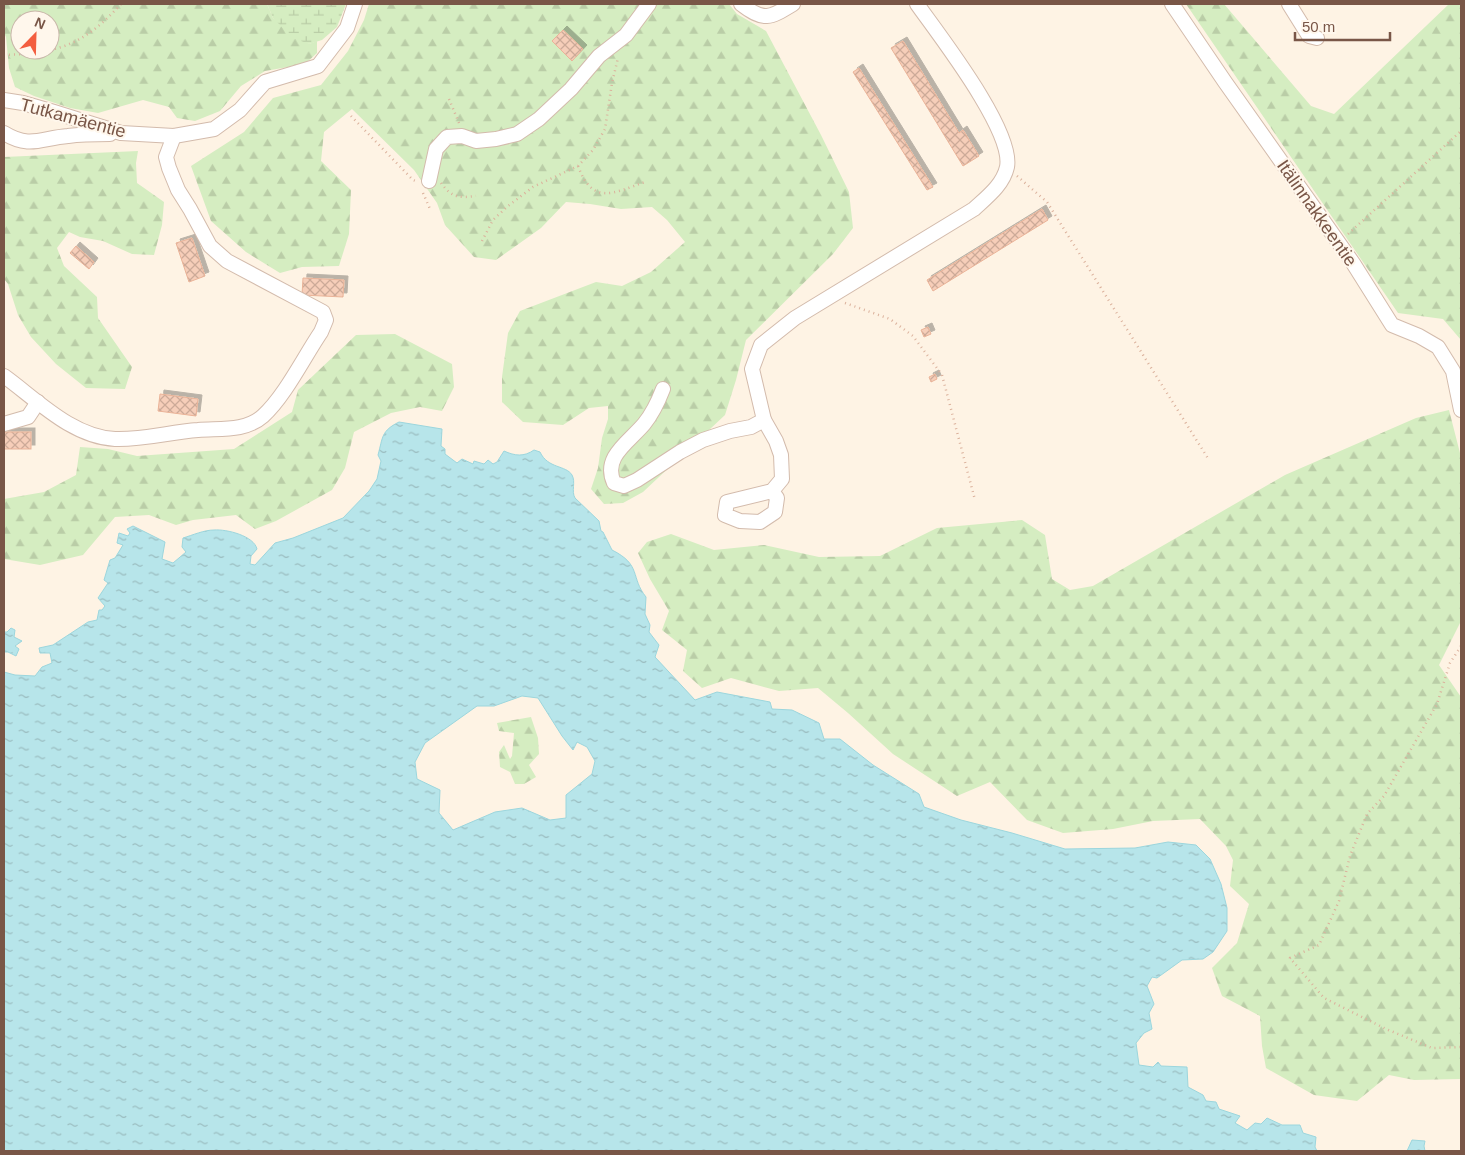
<svg xmlns="http://www.w3.org/2000/svg" width="1465" height="1155" viewBox="0 0 1465 1155" font-family="Helvetica,sans-serif">
<style>
.forest{fill:url(#forest-firs);fill-rule:evenodd}
.wetland{fill:url(#wetland-marsh)}
.water{fill:url(#water-ripples);stroke:#9cd6dd;fill-rule:evenodd}
.building{fill:url(#building-cross-hatch);stroke:#eab398;filter:url(#shadow)}
.lines{fill:none;stroke-linecap:round;stroke-linejoin:round}
.minor-casing{stroke:#d3bbac;stroke-width:16}
.path{stroke:#dbb19c;stroke-width:2.5;stroke-dasharray:1 4;stroke-linecap:butt}
.minor{stroke:#fff;stroke-width:14}
.labels{text-anchor:middle;stroke-width:4;stroke-linejoin:round;paint-order:stroke}
.street-label{font-size:18px;fill:#795647;stroke:#fff7ec}
</style>
<defs>
<pattern id="forest-firs" width="22" height="20" patternUnits="userSpaceOnUse" patternTransform="scale(1.25)"><rect width="22" height="20" fill="#d5edc1"/><path d="M5 1l3.5 6h-7zM16 11l3.5 6h-7z" fill="#bacda7"/></pattern>
<pattern id="wetland-marsh" width="20" height="14" patternUnits="userSpaceOnUse" patternTransform="scale(1.25)"><rect width="20" height="14" fill="#d5edc1"/><path d="M1 5h8M5 5V1M11 12h8M15 12V8" fill="none" stroke="#bacda7"/></pattern>
<pattern id="water-ripples" width="26" height="14" patternUnits="userSpaceOnUse" patternTransform="scale(1.25)"><rect width="26" height="14" fill="#b7e5ea"/><path d="M2 4q2-2 4 0t4 0M15 11q2-2 4 0t4 0" fill="none" stroke="#9abcbf"/></pattern>
<pattern id="building-cross-hatch" width="8" height="8" patternUnits="userSpaceOnUse" patternTransform="scale(1.25)"><rect width="8" height="8" fill="#f6ceb9"/><path d="M0 0l8 8M0 8l8-8" fill="none" stroke="#ccaa98"/></pattern>
<filter id="shadow"><feDropShadow dx="4" dy="-4" stdDeviation="0" flood-color="#0004"/></filter>
</defs>
<rect width="100%" height="100%" fill="#fef3e4"/>
<g class="forest">
<path d="M4,4H267L273,18L309,44L317,41V53L305,64L265,71L241,86L220,111L195,121L177,118L169,107L143,100L98,113L70,108L34,96L15,87L9,68L6,37L4,33ZM20,20H50V50H20Z"/>
<path d="M369,4H729L737,14L766,31L821,135L849,192L853,228L833,254L746,340L736,380L725,415L643,492L623,503L604,504L591,489L598,468L602,438L608,419V406L589,408L563,425L523,422L502,402V377L508,333L520,311L596,282L622,286L651,272L685,242L667,220L652,207L621,209L590,204L566,202L541,228L496,260L474,257L445,225L437,203L414,170L352,109L324,132L321,161L351,190L349,234L339,266L302,267L280,273L246,252L211,221L191,166L244,132L273,98L321,85L348,51L364,20Z"/>
<path d="M1186,4H1224L1311,106L1334,114L1449,4H1461V340L1443,319L1398,313Z"/>
<path d="M138,151L136,163L137,183L164,202L162,225L154,255L132,254L103,241L80,237L69,232L57,248L64,266L97,297L98,318L132,367L125,389L86,388L56,364L31,337L18,315L8,284L4,279V157Z"/>
<path d="M395,334L452,364L454,387L442,411L420,407L391,413L354,432L345,468L332,490L276,521L255,529L236,515L193,520L176,525L149,515L115,517L83,555L40,565L4,559V499L44,492L76,475L80,447L108,449L137,456L234,449L292,412L298,390L356,335Z"/>
<path d="M1449,410L1461,457V621L1439,665L1461,697V1079L1414,1080L1389,1075L1357,1101L1314,1095L1266,1068L1262,1046L1260,1016L1222,996L1212,968L1237,943L1249,904L1230,886L1233,860L1226,846L1200,819L1153,821L1113,829L1063,833L1027,820L990,782L957,796L893,754L848,713L818,688L779,691L731,678L702,688L683,671L687,650L662,630L669,611L650,579L638,553L647,542L671,534L714,550L764,545L819,557L880,556L937,528L1022,520L1045,535L1052,579L1070,590L1093,586L1285,475L1416,418Z"/>
<path d="M531,717L538,738L539,754L529,765L536,777L524,784H515L510,772L500,767L499,752L504,745L510,759L512,756L514,733L499,731L497,723Z"/>
</g>
<path class="wetland" d="M267,4H346L337,27L322,40L309,44L293,38L273,18Z"/>
<g class="water">
<path d="M399,422L442,429L441,446L445,449V454L457,463L462,459L473,464L474,461L484,464L488,460L493,464L497,462L504,451C515,456 524,457 534,450L540,452C548,469 566,465 572,475C576,482 571,491 575,498L599,521L601,531L603,532L612,550C642,565 630,577 646,597L645,614L650,625L649,632L659,645L655,657L695,700L717,692L770,702L772,709L792,710L819,723L824,739H840L873,765L919,794L924,807L961,820L1012,833L1065,849L1135,848L1168,842L1196,845L1210,859L1221,884L1227,908V931L1213,952L1203,959L1182,960L1157,978L1152,977L1147,986L1154,1004L1149,1013L1152,1029L1144,1033L1136,1043L1139,1065L1153,1067L1158,1062L1161,1066L1187,1067L1188,1087L1203,1095L1206,1101L1216,1102L1219,1109L1240,1116L1235,1123L1247,1130L1255,1123L1261,1124L1267,1118L1282,1125H1300L1303,1133L1316,1137L1315,1147L1317,1151H4V672L15,675L35,676L42,667L52,663L50,653H40L39,648L53,645L88,622L97,620L99,610H102L105,606L98,598L108,583L104,580L110,560L115,558L123,545L117,543L119,533L128,536L130,533L127,529L133,526L165,542L162,559L173,563L186,552L182,547L183,538C193,535 204,530 214,530C227,529 254,536 257,549L251,556L250,564L255,565L275,543L293,538L343,518L369,491L377,479L381,461L378,455C383,437 381,431 399,422ZM522,696L538,698L562,736L573,750L577,742L587,747L595,761L592,774L566,795V818L550,820L522,808L495,812L453,830L439,813L440,790L417,779L415,762L425,743L477,706H494Z"/>
<path d="M11,628L15,630L14,637L22,641L15,646L19,649L16,656L8,652H4V632H7Z"/>
<path d="M1412,1140L1425,1141L1424,1146L1425,1151H1407Z"/>
</g>
<g class="building">
<path d="M563,30L583,49L572,61L552,41Z"/>
<path d="M903,41L959,133L963,130L979,156L963,166L891,48Z"/>
<path d="M859,68L933,187L927,190L853,72Z"/>
<path d="M1042,209L1048,220L933,291L927,280Z"/>
<path d="M192,238L205,276L189,282L176,243Z"/>
<path d="M76,246L94,262L89,269L70,253Z"/>
<path d="M303,278L344,280L343,297L302,295Z"/>
<path d="M928,327L931,334L924,337L921,330Z"/>
<path d="M935,374L937,379L931,382L929,377Z"/>
<path d="M160,394L198,399L196,416L158,411Z"/>
<rect x="4" y="432" width="27" height="17"/>
</g>
<g class="lines">
<g class="minor-casing">
<g id="minor">
<path d="M741,4C764,22 770,18 793,4"/>
<path d="M1172,4L1225,82L1353,263L1392,325L1419,336L1438,347L1453,371L1461,410"/>
<path d="M1289,4L1309,36L1317,38"/>
<path d="M4,100L23,103L54,112L121,133L174,136L214,129L240,110L265,82L318,66L347,28L355,4"/>
<path d="M4,133C30,149 41,138 68,136C82,134 96,134 110,134"/>
<path d="M429,181L436,149L447,137L462,136L476,141L496,139L517,134L539,119L571,89L599,56L626,35L649,4"/>
<path d="M4,376C36,399 72,437 115,439C143,440 170,432 198,430C219,428 245,432 263,416C285,396 304,357 321,332L326,320L323,312L227,261L210,246L190,209L178,190L169,168L166,157L174,136"/>
<path d="M663,389C658,402 653,413 644,424C629,442 602,457 614,483L624,486L637,480L680,452L703,440L730,431L751,427L764,420L752,369L761,345L795,318L974,209C987,197 1003,185 1007,167C1014,131 939,35 917,4"/>
<path d="M764,420L776,441L781,455L782,479L772,491L727,502L725,515L740,521L760,522L775,512L777,498L772,491"/>
<path d="M4,424L28,417L38,402"/>
</g>
</g>
<g class="path">
<path d="M50,50C80,44 101,26 121,4"/>
<path d="M4,55L28,54L49,50"/>
<path d="M449,99L459,123"/>
<path d="M351,116L413,180L418,182"/>
<path d="M578,166C593,206 613,193 645,182"/>
<path d="M1017,176L1047,202L1209,460"/>
<path d="M441,183C452,198 459,198 476,196"/>
<path d="M423,193L430,209"/>
<path d="M1348,234L1461,131"/>
<path d="M482,241L493,220L508,206L533,187L578,166L593,150L605,129L612,83L618,58"/>
<path d="M845,303L890,319L913,336L942,375L975,500"/>
<path d="M1461,646L1450,663L1437,704L1384,796L1367,814L1350,856L1339,901L1319,945L1290,958L1324,998L1386,1029L1432,1048L1461,1047"/>
</g>
<use href="#minor" class="minor"/>
</g>
<g class="labels">
<g class="street-label">
<text transform="translate(73 118) rotate(15)" y="6">Tutkamäentie</text>
<text transform="translate(1317 213) rotate(55)" y="6">Itälinnakkeentie</text>
</g>
</g>
<rect width="1465" height="1155" fill="none" stroke="#795647" stroke-width="10"/>
<g transform="translate(35 35) rotate(23)"><circle r="24" fill="#fff7ec" stroke="#c9b7aa"/>
<path d="M0-4L9 19L0 12L-9 19Z" fill="#f35e3f"/>
<text y="-8" font-size="14" font-weight="bold" text-anchor="middle" fill="#795647">N</text>
</g>
<path d="M1295 32v8h95v-8" fill="none" stroke="#795647" stroke-width="2.5"/>
<text x="1302" y="32" font-size="15" fill="#795647" stroke="#fff7ec" stroke-width="4" paint-order="stroke">50 m</text>
</svg>
